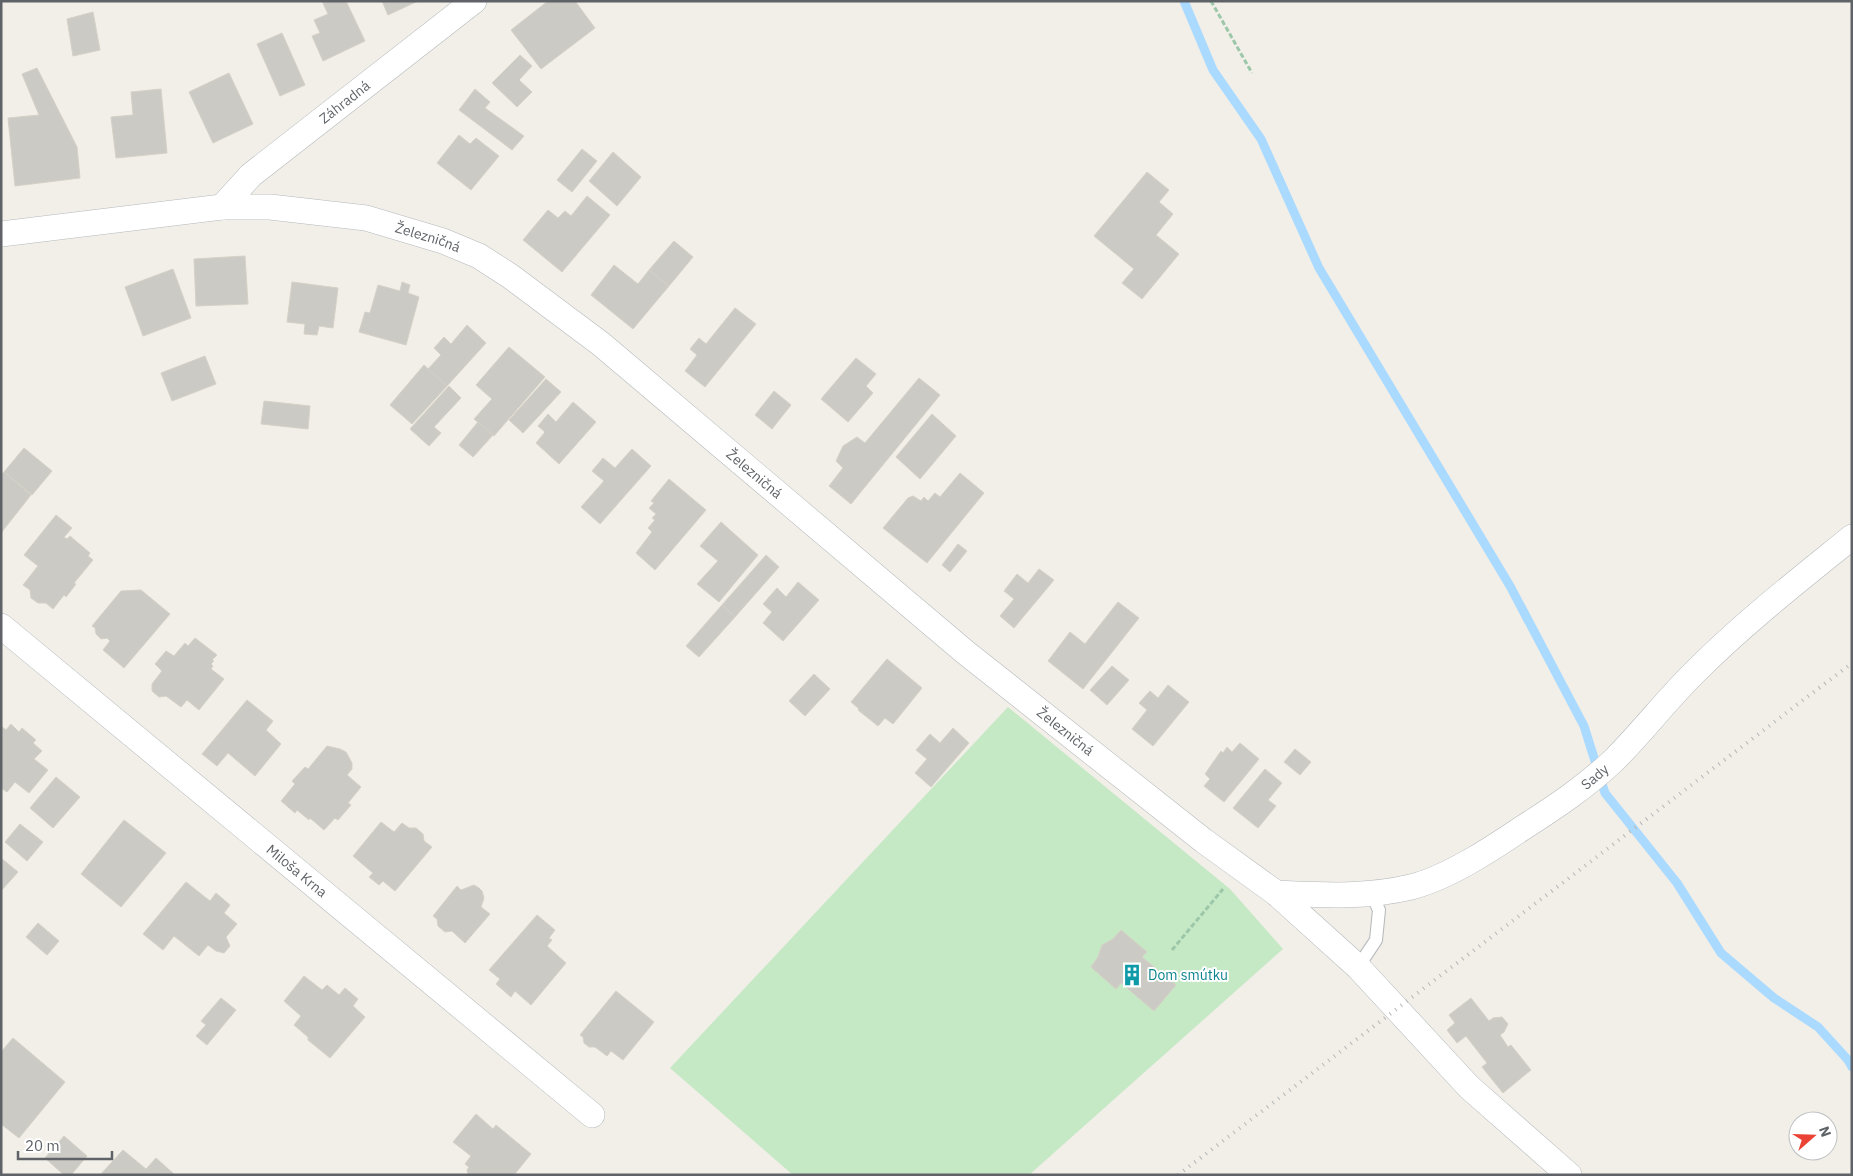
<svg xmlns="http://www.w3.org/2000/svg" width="1853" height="1176" viewBox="0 0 1853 1176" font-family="'IBM Plex Sans',sans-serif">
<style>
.green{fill:#c5e8c5}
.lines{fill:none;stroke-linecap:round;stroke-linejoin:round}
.stream{stroke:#aadaff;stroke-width:9}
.building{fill:#cccac5;stroke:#d6d1c6}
.service-casing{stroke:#b5b8bc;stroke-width:14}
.minor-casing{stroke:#b5b8bc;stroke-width:26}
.path{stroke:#9cc7a9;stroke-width:3;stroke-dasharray:5 2.5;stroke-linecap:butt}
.service{stroke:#fff;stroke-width:12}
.minor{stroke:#fff;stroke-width:25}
.rail{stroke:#b6b7b8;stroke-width:4;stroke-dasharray:1 6;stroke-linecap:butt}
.labels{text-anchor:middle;stroke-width:4;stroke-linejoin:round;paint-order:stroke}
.street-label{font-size:14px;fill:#5f6368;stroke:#fff}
.culture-label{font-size:14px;fill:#0d838f;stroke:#fff;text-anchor:start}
</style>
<rect width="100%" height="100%" fill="#f1efe8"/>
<path class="green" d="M1008,707L1230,889L1283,949L1029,1175H793L670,1068Z"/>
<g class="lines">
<path class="stream" d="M1184,1L1213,70L1261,139L1319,268L1510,586L1584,726L1605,793L1677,883L1721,953L1774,998L1818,1027L1848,1060L1852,1067"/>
</g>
<g class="building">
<path d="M322,1H346L365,41L323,61L312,36L320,33L314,20L328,14Z"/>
<path d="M382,1H418L388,15Z"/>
<path d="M548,1H575L595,28L541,69L511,30Z"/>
<path d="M93,12L100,50L73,56L67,19Z"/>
<path d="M282,33L305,85L280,96L257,44Z"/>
<path d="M520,55L532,66L519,80L532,92L517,107L492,83Z"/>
<path d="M37,68L77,147L80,178L15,186L8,118L39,115L22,74Z"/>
<path d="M229,73L253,124L213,143L189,92Z"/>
<path d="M161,89L167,153L116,158L111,117L133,115L131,92Z"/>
<path d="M475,89L490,102L485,108L524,136L512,150L459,110Z"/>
<path d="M459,135L470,144L476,138L499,156L471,190L437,163Z"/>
<path d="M582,149L597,161L572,192L557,180Z"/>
<path d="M613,152L641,177L617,206L589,181Z"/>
<path d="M1147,172L1169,190L1159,202L1173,214L1156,235L1179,254L1142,299L1122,283L1134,269L1094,236Z"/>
<path d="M587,196L610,215L562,272L523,240L548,210L558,218L565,211L571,216Z"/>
<path d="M674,241L693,257L669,286L649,270Z"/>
<path d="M245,256L248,304L196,306L194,259Z"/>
<path d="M614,265L638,284L649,270L669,286L633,329L591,295Z"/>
<path d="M173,269L191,318L143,336L125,287Z"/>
<path d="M292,282L338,288L333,328L319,326L317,335L304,334L305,324L287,322Z"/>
<path d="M402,282L410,285L408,293L419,297L406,345L359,332L365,312L370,313L378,285L400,291Z"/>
<path d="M735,308L756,324L705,387L685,371L697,355L690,349L699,338L706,344Z"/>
<path d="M467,325L486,343L447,386L428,369L441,355L434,348L444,337L451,344Z"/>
<path d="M509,347L545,377L494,436L474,419L492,399L476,385Z"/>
<path d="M205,356L216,384L172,401L161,373Z"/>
<path d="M856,358L876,374L866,386L873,393L848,422L821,399Z"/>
<path d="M424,365L447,386L412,424L390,405Z"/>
<path d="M919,378L940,395L851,504L829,486L843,468L836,461L843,446L857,437L865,443Z"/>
<path d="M546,379L561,392L523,433L509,420Z"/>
<path d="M449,386L461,398L434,427L441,433L429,446L410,429Z"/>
<path d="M774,391L791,405L772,429L755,415Z"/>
<path d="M264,401L310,406L308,429L261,424Z"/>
<path d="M573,402L596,422L559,464L536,443L545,432L538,426L548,414L556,422Z"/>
<path d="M932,414L956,436L920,479L896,457Z"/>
<path d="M478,422L493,435L473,457L459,445Z"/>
<path d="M24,448L52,471L32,495L4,472Z"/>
<path d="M632,449L651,466L600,524L581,507L604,481L592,471L603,458L615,468Z"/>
<path d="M4,472L31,495L1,533V475Z"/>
<path d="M960,473L984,493L927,563L883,528L908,498L913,496L921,501L924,497L928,501L935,493L940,497Z"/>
<path d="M669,479L706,510L655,570L636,553L652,532L648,528L655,520L652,518L656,514L649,508L654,503L651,501Z"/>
<path d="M56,515L72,528L64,537L67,539L70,536L90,553L88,556L93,560L74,583L76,584L66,597L64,595L53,609L46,603H38L31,598L30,590L23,585L38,566L24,555Z"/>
<path d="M721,522L758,555L719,602L697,584L718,561L700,546Z"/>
<path d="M958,544L967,551L950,572L942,565Z"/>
<path d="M766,555L779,567L735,617L722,605Z"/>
<path d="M1039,569L1054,580L1014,628L1000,616L1014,599L1004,591L1017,574L1028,583Z"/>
<path d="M798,582L819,600L783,641L763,623L772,612L763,604L777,588L786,597Z"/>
<path d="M141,590L170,614L124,668L103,650L110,641L107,638L101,639L96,634L95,628L92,626L121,591Z"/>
<path d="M1118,602L1139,618L1083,689L1048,661L1070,632L1085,644Z"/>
<path d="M722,605L735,617L699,657L686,646Z"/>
<path d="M195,638L217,655L212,660L214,661L211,664L213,666L211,669L224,679L199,710L187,700L181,707L166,696L159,697L152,691V684L162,671L155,664L166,651L174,656L185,643L188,646Z"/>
<path d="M887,659L922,688L893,724L885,718L878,726L858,710L859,709L851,702Z"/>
<path d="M1112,666L1129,680L1107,705L1090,690Z"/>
<path d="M814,674L830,689L805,716L789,701Z"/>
<path d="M1168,685L1189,702L1153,746L1132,729L1147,710L1139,703L1150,691L1158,698Z"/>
<path d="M247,700L273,721L266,730L281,744L255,776L228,753L217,766L202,754Z"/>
<path d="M11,724L19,732L22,728L36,740L33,743L42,751L34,759L48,770L29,793L15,782L7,792L1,788V726L6,730Z"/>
<path d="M953,728L969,743L931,787L915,773L927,759L916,750L930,734L940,743Z"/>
<path d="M1240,743L1259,759L1224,802L1204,786L1210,779L1205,774L1221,751L1223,753L1227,747L1232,752Z"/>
<path d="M327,746L340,749L346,752L352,763V769L347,775L361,787L348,803L351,805L338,820L335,818L324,830L310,818L309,820L297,810L295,813L281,801L295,784L292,781L305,767L308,769Z"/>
<path d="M1295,749L1311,762L1300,775L1284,762Z"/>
<path d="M1265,769L1282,783L1268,800L1276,806L1258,828L1233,808Z"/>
<path d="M56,777L80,797L53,828L30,808Z"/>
<path d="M124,820L166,853L121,907L81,874Z"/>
<path d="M381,822L394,832L402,823L409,828H416L423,834L424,841L432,847L395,891L383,881L379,885L369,877L373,873L353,856Z"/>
<path d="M20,824L43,842L27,861L5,842Z"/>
<path d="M1,858L18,872L1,891Z"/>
<path d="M186,882L210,901L216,893L230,905L224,913L237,924L226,937L230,946L224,953L216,951L208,945L199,956L174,936L163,950L143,934Z"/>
<path d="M474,885L479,888L482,891L484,898L481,907L490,914L465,943L452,931L445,932L438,926L437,919L433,916L457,886L461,890Z"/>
<path d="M537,915L555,930L549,938L552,940L547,946L566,963L531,1005L515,991L511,997L496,984L500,979L489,970Z"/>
<path d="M38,923L59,941L47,955L26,937Z"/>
<path d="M1121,930L1147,952L1142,957L1176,985L1154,1011L1121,983L1116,989L1091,967L1098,957L1102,945L1113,939Z"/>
<path d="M304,976L322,990L327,985L339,995L345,988L358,999L353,1006L365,1017L330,1058L308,1040V1037L294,1025L301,1016L284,1001Z"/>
<path d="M616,991L654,1022L623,1060L611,1051L607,1056L595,1047H589L584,1043L583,1037L580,1035Z"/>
<path d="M221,998L236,1010L207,1045L196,1036L206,1025L201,1021Z"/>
<path d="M1471,998L1489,1021L1493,1018L1502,1017L1508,1024L1504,1032L1500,1035L1508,1047L1511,1045L1531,1070L1503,1093L1482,1067L1487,1063L1466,1036L1457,1043L1447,1030L1455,1023L1449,1015Z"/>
<path d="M13,1038L65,1082L19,1138L1,1124V1052Z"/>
<path d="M476,1114L493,1129L496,1125L531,1154L514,1175H468L467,1170L469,1167L465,1164L471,1156L453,1142Z"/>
<path d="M64,1136L87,1156L71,1175H64L45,1158Z"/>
<path d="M123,1150L146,1169L156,1158L175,1175H100Z"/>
</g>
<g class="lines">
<g class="service-casing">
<path id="service" d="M1358,967L1376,940L1379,910L1371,893"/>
</g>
<g class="minor-casing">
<g id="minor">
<path id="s1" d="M222,207L251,175L474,1"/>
<path id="s2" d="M1,234L222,207H270L366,218L443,241L479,256L510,276L601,344L965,652L1204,841L1276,893L1358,967L1469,1087L1569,1175"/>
<path id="s3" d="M1,626L592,1115"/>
<path id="s4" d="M1276,893C1322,895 1365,898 1411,887C1447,878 1490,850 1521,829C1554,808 1587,786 1615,759C1643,731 1668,698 1697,670C1745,622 1799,580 1852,537"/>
</g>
</g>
<g class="path">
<path d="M1211,1L1252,73"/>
<path d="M1172,950L1223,889"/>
</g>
<use href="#service" class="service"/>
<use href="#minor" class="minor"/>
<path class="rail" d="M1178,1175L1852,663"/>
</g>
<defs>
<g id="building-bare" transform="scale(1.725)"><path d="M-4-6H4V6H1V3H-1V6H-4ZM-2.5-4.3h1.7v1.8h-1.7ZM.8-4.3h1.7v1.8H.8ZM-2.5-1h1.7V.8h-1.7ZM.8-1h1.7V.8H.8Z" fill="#0f9aa8" stroke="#fff" stroke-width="2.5" paint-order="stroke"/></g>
</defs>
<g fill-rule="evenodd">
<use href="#building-bare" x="1132" y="975"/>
</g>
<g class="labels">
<g class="street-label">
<text dy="5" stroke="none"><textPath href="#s1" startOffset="162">Záhradná</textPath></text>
<text dy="5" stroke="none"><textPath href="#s2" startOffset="432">Železničná</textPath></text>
<text dy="5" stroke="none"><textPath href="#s2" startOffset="838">Železničná</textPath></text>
<text dy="5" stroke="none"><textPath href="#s2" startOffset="1242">Železničná</textPath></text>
<text dy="5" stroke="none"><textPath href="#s4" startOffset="351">Sady</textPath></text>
<text dy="5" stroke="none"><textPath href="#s3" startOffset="384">Miloša Krna</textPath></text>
</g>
<g class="culture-label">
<text x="1148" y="980">Dom smútku</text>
</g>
</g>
<rect width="1853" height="1176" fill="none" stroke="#5f6368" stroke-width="5"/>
<g transform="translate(1813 1136) rotate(70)"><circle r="24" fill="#ffffff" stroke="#bfc1c3"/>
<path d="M0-4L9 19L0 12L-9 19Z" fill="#ea4335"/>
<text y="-8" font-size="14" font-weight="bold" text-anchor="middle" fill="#5f6368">N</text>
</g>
<path d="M18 1151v8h94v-8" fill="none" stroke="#5f6368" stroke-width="2.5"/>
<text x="25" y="1151" font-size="15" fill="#5f6368" stroke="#ffffff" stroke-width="4" paint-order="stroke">20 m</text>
</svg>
